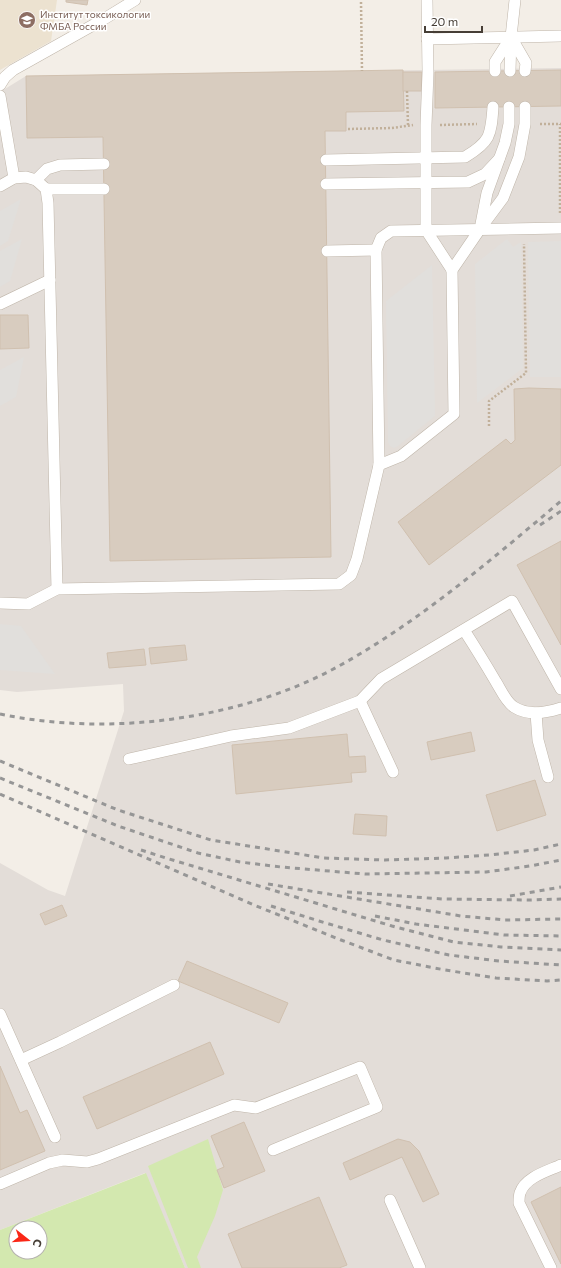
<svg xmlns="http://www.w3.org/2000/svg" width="561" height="1268" viewBox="0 0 561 1268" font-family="Commissioner,sans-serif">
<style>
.industrial{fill:#e3ddd8}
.education{fill:#ece2d0}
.green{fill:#d3e8af;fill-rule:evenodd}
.parking{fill:#e1dfdc}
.building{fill:#d8ccbf;stroke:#d0c0af}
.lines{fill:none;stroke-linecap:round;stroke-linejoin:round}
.lane-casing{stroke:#bfb5a9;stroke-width:12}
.path{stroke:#c1b09a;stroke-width:2.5;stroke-dasharray:2 2;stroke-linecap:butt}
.lane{stroke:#fff;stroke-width:11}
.rail{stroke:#969696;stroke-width:3;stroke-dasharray:5 5;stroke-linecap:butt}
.labels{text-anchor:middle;stroke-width:3;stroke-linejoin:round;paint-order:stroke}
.education-label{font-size:10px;fill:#785e54;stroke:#fff;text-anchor:start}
</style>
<rect width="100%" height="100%" fill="#f3eee7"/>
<path class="industrial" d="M561,68V1268H185L145,1173L0,1230V863L48,890L65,896L124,711L123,684L17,692L0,690V92L26,76Z"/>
<path class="education" d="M0,0H57L51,41L0,70Z"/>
<g class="green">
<path d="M208,1139L223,1190L215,1216L197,1257L201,1268H188L148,1166Z"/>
<path d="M146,1173L185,1268H0V1230ZM16,1228H40V1252H16Z"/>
</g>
<g class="parking">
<path d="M21,199L8,241L0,246V211Z"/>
<path d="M22,239L10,281L0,287V251Z"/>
<path d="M507,239L513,247L521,242L523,368L477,403L475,264Z"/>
<path d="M561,241V377H530L528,242Z"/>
<path d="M432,265L435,416L398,446L394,448L390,446L388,442L386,301Z"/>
<path d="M24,357L16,397L0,406V370Z"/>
<path d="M0,624L21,626L55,674L0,670Z"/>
</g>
<g class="building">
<path d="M66,0H88L87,5L66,2Z"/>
<path d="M403,70L404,111L346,112V131H325L331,557L110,561L103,137L27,138L26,76Z"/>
<path d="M561,70V106L435,108V72Z"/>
<rect x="403" y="72" width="19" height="19"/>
<path d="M0,315H28L29,348L0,349Z"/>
<path d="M529,388L561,389V465L429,565L398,522L506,439L511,444L515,440L514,389Z"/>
<path d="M561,541V645L517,565Z"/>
<path d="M185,645L187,660L151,664L149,648Z"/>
<path d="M144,649L146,665L109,668L107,653Z"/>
<path d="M471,732L475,751L431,760L427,742Z"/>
<path d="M347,734L349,757L365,756L366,772L351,773L352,782L236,794L232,745Z"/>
<path d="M535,780L546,815L497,831L486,795Z"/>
<path d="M355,814L387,816L386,836L353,834Z"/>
<path d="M62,905L67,916L45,925L40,914Z"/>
<path d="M187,961L288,1003L279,1023L178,981Z"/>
<path d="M210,1042L224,1074L97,1129L83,1097Z"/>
<path d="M0,1066L20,1113L27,1110L45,1151L0,1170Z"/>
<path d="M244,1122L265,1171L224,1188L217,1170L224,1167L211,1136Z"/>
<path d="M398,1139L410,1142L419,1151L439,1194L423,1202L402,1157L350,1180L343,1163Z"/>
<path d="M561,1187V1264L531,1202Z"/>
<path d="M319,1197L347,1265L339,1268H242L228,1234Z"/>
</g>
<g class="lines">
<g class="lane-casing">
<g id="lane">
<path d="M427,0L428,72L426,125V230L452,270"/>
<path d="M511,37L526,63L525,71"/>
<path d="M427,39L561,36"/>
<path d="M495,71V62L511,37"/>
<path d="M510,71L511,37L515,0"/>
<path d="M0,85L5,77L13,70L104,19L135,0"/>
<path d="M0,96L14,178"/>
<path d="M326,160L465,157C490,142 491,136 493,107"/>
<path d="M36,180L47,169L60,165L104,164"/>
<path d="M326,184L468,182L485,174L499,159"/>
<path d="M0,186L14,178L26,177L36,180L46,189L48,203L57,589"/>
<path d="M46,189H104"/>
<path d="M481,224L487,193L505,143L509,124V107"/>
<path d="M327,251L376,250"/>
<path d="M0,304L50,280"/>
<path d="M379,465L401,456L454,414L452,270L480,229L503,198L519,157L525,124V107"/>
<path d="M0,603L28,604L57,589L339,584L351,575L357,559L379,465L376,250L381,238L391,231L561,228"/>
<path d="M464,630C475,647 486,665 496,682C501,690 506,702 514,707C528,716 546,713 561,708"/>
<path d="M360,701L393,772"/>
<path d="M536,713L538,740L548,777"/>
<path d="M129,759L231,736L289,728L360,701L381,679L512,601L561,689"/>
<path d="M0,1014L55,1137"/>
<path d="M21,1060L60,1042L174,985"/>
<path d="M0,1184L49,1163L63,1160L87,1162L98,1159L234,1105L256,1108L360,1067L377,1107L273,1150"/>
<path d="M390,1200L420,1268"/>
<path d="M551,1268L519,1203C519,1200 519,1196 520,1193C525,1177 548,1171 561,1165"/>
</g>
</g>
<g class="path">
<path d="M361,2L362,71"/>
<path d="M407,91L408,125"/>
<path d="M540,124H561"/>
<path d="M440,125L477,124"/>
<path d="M348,129L392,128L413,125"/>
<path d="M560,213V124"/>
<path d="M489,426V401L526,373L524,244"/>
</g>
<use href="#lane" class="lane"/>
<g class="rail">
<path d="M540,525L561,511"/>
<path d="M0,714C109,737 241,720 339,666C420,621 491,560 561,501"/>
<path d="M0,761L118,810L211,840L324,858L385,860L446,858L489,855L534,850L561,844"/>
<path d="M0,778L118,826L198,853L240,862L281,867L365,874L486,872L530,866L561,860"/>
<path d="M0,794L254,905L341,940L394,960L445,970L496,978L547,981L561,980"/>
<path d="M141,850L166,858L392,926L454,942L501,947L561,950"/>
<path d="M268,884L461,916L505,920L561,919"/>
<path d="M347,892L442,899L528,900L561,899"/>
<path d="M510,896L561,887"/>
<path d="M271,906L319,921L383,940L449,955L499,961L561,965"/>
<path d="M375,916L416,924L504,935L561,936"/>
</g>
</g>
<defs>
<g id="university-disc" transform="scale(0.9)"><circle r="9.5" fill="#8d6e63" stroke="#fff"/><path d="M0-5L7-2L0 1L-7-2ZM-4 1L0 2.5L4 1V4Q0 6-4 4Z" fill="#fff"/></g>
</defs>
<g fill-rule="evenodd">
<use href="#university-disc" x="27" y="20"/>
</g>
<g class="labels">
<g class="education-label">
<text x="40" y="18">Институт токсикологии<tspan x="40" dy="12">ФМБА России</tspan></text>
</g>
</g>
<g transform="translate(28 1240) rotate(107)"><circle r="19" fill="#ffffff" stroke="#b5b2af"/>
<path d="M0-3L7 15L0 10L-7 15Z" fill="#fa2717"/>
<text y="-6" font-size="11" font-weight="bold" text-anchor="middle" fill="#463e36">С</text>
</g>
<path d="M425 26v6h57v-6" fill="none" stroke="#463e36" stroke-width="2"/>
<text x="431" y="26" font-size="12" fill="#463e36" stroke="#ffffff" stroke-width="3" paint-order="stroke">20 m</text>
</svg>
